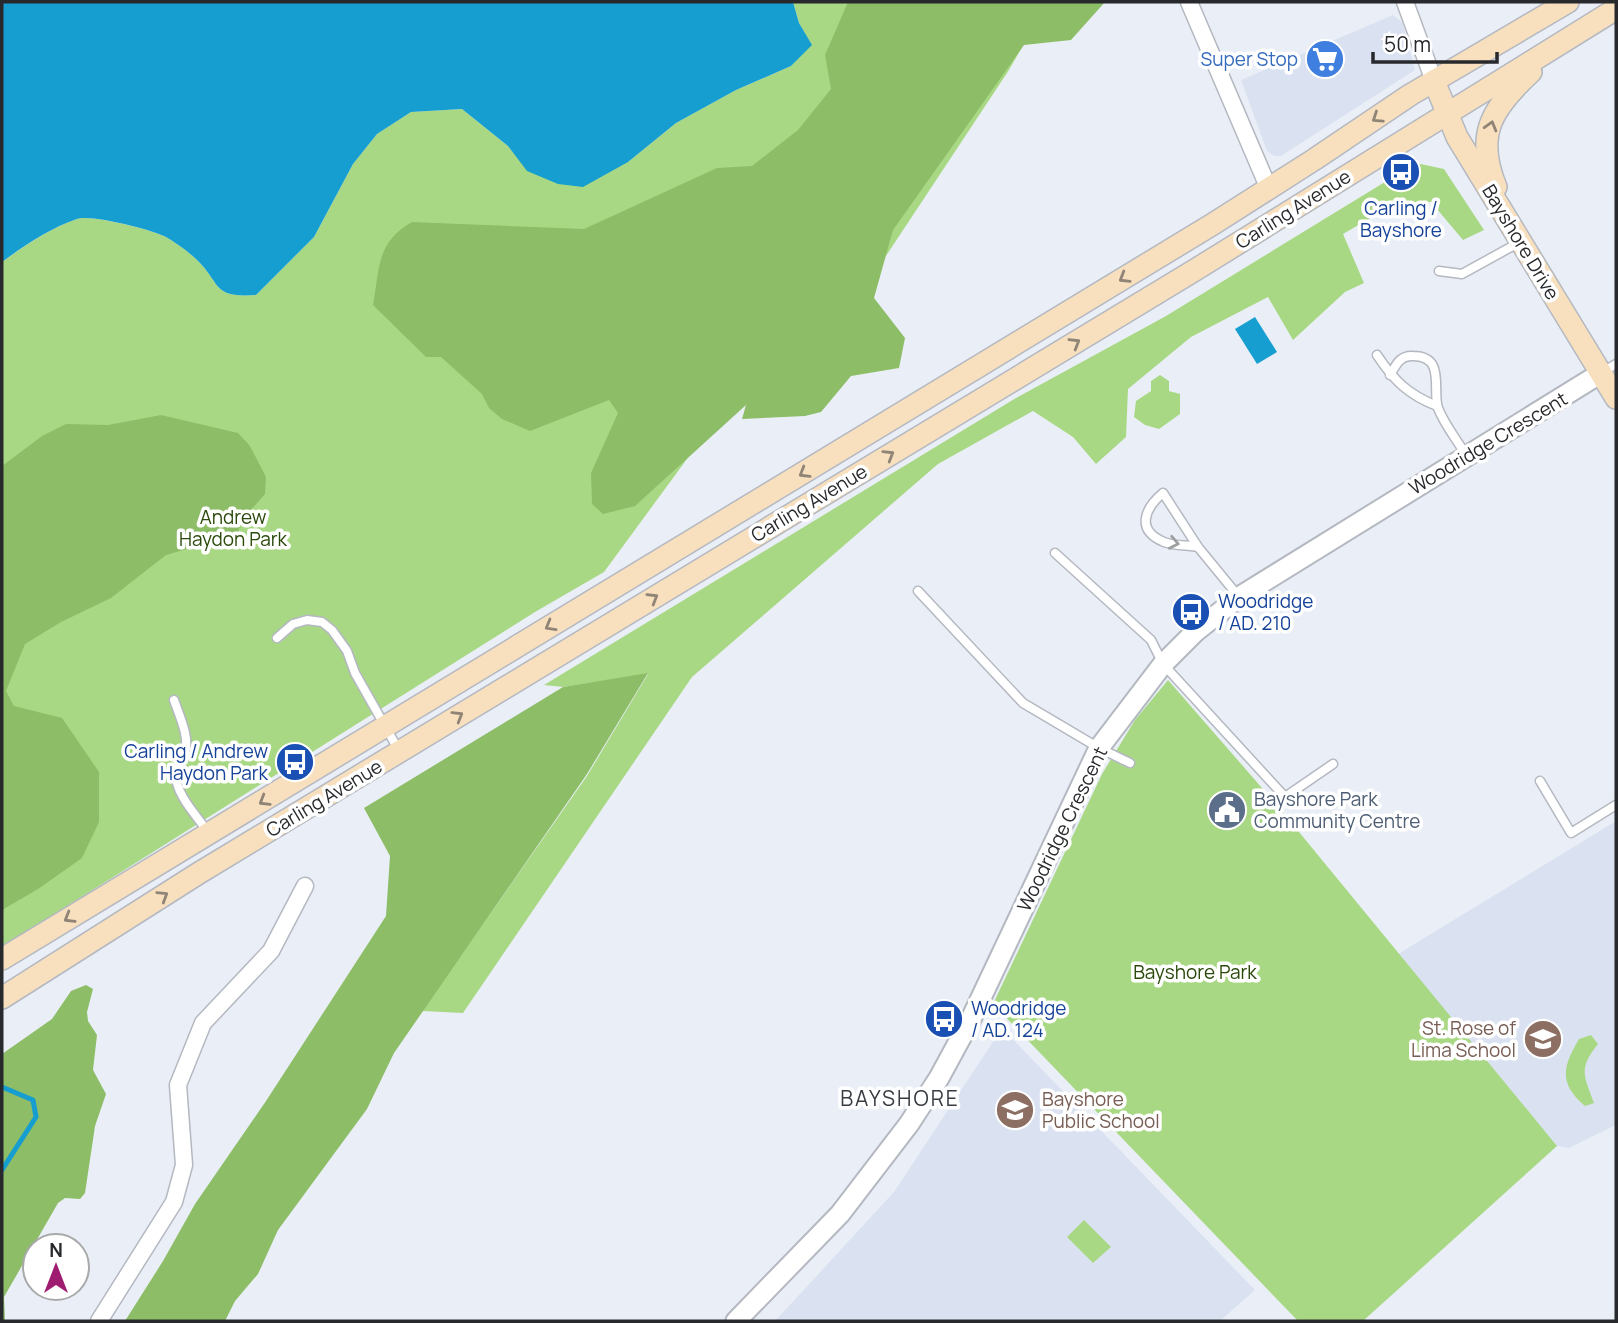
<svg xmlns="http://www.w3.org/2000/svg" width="1618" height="1323" viewBox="0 0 1618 1323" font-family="Manrope,sans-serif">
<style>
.built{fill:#dae2f1}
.green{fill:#a9d885}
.forest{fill:#8dbd66}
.water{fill:#169ed0}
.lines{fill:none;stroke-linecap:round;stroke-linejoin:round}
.stream{stroke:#169ed0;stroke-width:5}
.service-casing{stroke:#b4b8c0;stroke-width:11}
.minor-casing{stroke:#b4b8c0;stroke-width:19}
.tertiary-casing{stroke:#b4b8c0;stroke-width:23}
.secondary-casing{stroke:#b4b8c0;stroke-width:24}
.service{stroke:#fff;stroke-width:8}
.minor{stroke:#fff;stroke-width:16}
.tertiary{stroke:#fff;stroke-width:19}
.secondary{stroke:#f8e0bf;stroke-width:21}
.oneway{stroke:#908476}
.oneway2{stroke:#9e9fa0}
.labels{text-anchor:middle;stroke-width:7;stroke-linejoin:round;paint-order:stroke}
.shop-label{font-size:19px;fill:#366cbe;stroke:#fff;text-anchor:end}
.transit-label{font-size:19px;fill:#164399;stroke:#fff;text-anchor:start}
.street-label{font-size:19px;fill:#28292c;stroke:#fff}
.park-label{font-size:19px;fill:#2a490a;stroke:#fff}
.service-label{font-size:19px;fill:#4e5e75;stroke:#fff;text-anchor:start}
.education-label{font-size:19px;fill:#785e54;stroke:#fff;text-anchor:end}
.neighbourhood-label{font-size:21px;letter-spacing:2px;fill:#373b42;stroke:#fff}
</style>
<rect width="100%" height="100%" fill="#eaeff7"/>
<g class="built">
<path d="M1393,15L1402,22L1415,70L1281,156H1274L1267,151L1241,80Z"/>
<path d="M1616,821V1125L1569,1148L1557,1146L1398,954Z"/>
<path d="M1002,1028L1255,1290L1220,1321H775L894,1192Z"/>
</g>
<g class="green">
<path d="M793,2H1045L1033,28L1009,70L876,271L778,335L604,572L535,612L2,947V262C25,246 50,228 77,219C90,214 153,230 166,237C176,243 189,252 197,260C222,284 211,298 256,295L314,237L353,164L377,134L411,112L462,109L508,146L528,171L628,162L676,123L736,90L791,66L811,45L799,23Z"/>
<path d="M1416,163L1444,169L1484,230L1463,240L1431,202H1398L1343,234L1364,283L1345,292L1293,340L1268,297L1191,337L1128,389L1126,437L1096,464L1073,437L1033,411L938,464L692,677L463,1013L422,1011L587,776L648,674L563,687L544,685L1016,398L1166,316Z"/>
<path d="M1160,375L1169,381V391L1180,394V414L1159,429L1145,425L1134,417L1136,401L1151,391V381Z"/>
<path d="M1168,680L1276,804L1557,1146L1363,1321H1298L993,1004L1102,774L1135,720Z"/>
<path d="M1591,1035L1598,1044C1578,1069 1584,1075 1594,1103L1585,1106C1558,1083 1563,1066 1579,1039Z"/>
<path d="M1084,1220L1111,1247L1093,1263L1067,1237Z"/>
</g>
<g class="forest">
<path d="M848,2H1105L1071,40L1024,45L893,230L874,298L905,338L899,368L851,376L821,412L805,416L742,419L746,405L635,506L603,514L592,504L591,473L618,413L609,400L530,431L502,419L489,408L482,394L441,357H426L373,305C380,267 376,243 412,222L584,229L717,168L752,166L798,130L831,89L825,55Z"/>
<path d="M161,415L238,433L250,446L266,477L265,494L243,519L237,534L166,555L111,598L61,622L25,644L6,691L14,706L62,718L99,772V822L82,858L38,889L2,910V466L42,436L66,424L108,425Z"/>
<path d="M648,673L587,774L394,1053L367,1109L278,1230L258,1274L235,1301L225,1321H125L163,1261L195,1204L266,1101L386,916L390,856L364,808L563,687Z"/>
<path d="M86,985L93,989L87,1012L88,1021L97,1035L93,1070L106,1094L95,1126L85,1193L80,1199L65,1198L58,1203L4,1297L5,1321H2V1054L52,1019L71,991Z"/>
</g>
<g class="water">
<path d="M2,2H793L799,23L812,45L791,66L736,90L676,123L628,162L583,187L558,184L527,171L508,146L462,109L411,112L377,134L353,164L314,237L256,295C211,298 222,284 197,260C189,252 176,243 166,237C153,230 91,214 77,219C50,228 24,246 2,262Z"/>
<path d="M1255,317L1277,352L1257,364L1235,329Z"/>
</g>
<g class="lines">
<path class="stream" d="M2,1087L33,1100L36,1117L2,1170"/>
<g class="service-casing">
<g id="service">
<path d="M1439,271L1462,274L1520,242"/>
<path d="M1377,355C1394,381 1409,395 1437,406"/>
<path d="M1601,373L1616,364"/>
<path d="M1390,375C1396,365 1400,355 1413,356C1446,356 1432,390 1438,408C1444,424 1457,440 1466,455"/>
<path d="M1198,547C1187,545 1174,546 1164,542C1135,530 1145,508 1163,493L1198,547L1239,597"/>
<path d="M1055,553L1151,640L1163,664L1285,797L1333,764"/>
<path d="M918,591L1023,703L1099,748L1130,763"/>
<path d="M277,638L293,624L307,620L322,622L332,630L347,651L355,673L398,749"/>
<path d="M174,700C179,715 190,737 185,753C181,766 174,766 177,783C182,802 199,818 209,834"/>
<path d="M1540,781L1571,833L1616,805"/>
</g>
</g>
<g class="minor-casing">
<g id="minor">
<path d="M1189,2L1269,189"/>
<path d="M1405,2L1434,81"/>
<path d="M99,1321L174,1202L184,1165L178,1085L203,1023L271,951L305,886"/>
</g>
</g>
<g class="tertiary-casing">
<path id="tertiary" d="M736,1321L840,1214L909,1124L939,1078L971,1019L1099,748L1163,664L1195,632L1239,597L1601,373"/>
</g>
<g class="secondary-casing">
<g id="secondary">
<path d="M1434,81L1457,137L1616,398"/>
<path d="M1496,187C1474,134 1493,107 1531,72"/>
<path d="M2,959L1213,224L1315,159L1410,95L1568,2"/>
<path d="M2,998L199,873L1195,270L1616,9"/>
</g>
</g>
<use href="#service" class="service"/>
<use href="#minor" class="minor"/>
<use href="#tertiary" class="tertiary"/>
<use href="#secondary" class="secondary"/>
</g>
<defs><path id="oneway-chevron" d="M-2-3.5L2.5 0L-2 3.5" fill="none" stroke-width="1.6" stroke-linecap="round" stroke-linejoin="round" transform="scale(1.75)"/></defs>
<g class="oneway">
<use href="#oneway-chevron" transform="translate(1377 118) rotate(146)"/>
<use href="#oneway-chevron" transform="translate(1491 126) rotate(-74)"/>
<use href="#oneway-chevron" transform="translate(1124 278) rotate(149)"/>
<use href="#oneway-chevron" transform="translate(1075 343) rotate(-31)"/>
<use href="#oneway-chevron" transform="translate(889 455) rotate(-31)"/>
<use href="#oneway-chevron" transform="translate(804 473) rotate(149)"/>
<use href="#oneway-chevron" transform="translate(653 598) rotate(-31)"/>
<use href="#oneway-chevron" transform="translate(550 626) rotate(150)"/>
<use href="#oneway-chevron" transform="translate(458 716) rotate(-31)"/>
<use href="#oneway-chevron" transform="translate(264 801) rotate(149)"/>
<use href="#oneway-chevron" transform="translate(163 896) rotate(-32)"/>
<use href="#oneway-chevron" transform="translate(69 918) rotate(149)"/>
</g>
<use class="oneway2" href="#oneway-chevron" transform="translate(1174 543) rotate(11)"/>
<defs>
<g id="supermarket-disc" transform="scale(2.0125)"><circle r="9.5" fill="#3f7fe0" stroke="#fff"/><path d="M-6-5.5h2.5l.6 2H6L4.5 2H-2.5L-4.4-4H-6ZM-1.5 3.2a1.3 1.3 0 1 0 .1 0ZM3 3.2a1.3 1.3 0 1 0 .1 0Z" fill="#fff"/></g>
<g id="bus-disc" transform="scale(2.0125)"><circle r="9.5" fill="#1a4fb4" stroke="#fff"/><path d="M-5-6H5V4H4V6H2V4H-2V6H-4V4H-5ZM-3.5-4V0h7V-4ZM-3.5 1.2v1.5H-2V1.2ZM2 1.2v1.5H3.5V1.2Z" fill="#fff"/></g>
<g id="civic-disc" transform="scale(2.0125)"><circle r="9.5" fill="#5c6f8a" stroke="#fff"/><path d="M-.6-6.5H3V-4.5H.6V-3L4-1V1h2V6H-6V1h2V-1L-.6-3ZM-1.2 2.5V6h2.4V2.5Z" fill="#fff"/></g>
<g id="school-disc" transform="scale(2.0125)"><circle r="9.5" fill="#8d6e63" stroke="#fff"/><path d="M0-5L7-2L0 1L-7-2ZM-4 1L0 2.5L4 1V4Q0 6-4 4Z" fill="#fff"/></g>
</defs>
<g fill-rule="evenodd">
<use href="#supermarket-disc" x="1325" y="59"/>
<use href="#bus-disc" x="1401" y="172"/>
<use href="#bus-disc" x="1191" y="612"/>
<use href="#bus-disc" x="295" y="762"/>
<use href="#civic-disc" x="1227" y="810"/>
<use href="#bus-disc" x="944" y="1019"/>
<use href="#school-disc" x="1543" y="1039"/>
<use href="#school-disc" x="1015" y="1110"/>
</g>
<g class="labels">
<g class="shop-label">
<text x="1298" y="66">Super Stop</text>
</g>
<g class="transit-label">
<text x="1401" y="215" text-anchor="middle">Carling /<tspan x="1401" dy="22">Bayshore</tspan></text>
<text x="1218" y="608">Woodridge<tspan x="1218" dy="22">/ AD. 210</tspan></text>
<text x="268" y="758" text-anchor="end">Carling / Andrew<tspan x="268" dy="22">Haydon Park</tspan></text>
<text x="971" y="1015">Woodridge<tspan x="971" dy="22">/ AD. 124</tspan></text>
</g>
<g class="street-label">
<text transform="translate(1293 209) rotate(-32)" y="7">Carling Avenue</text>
<text transform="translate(1521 242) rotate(59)" y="7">Bayshore Drive</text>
<text transform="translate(1488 443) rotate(-31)" y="7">Woodridge Crescent</text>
<text transform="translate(809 503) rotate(-31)" y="7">Carling Avenue</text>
<text transform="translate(324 798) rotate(-31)" y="7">Carling Avenue</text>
<text transform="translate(1062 829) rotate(-64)" y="7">Woodridge Crescent</text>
</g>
<g class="park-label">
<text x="233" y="524">Andrew<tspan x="233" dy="22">Haydon Park</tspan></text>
<text x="1195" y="979">Bayshore Park</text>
</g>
<g class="service-label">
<text x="1254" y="806">Bayshore Park<tspan x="1254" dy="22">Community Centre</tspan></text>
</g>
<g class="education-label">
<text x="1516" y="1035">St. Rose of<tspan x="1516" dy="22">Lima School</tspan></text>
<text x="1042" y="1106" text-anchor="start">Bayshore<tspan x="1042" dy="22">Public School</tspan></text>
</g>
<g class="neighbourhood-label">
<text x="900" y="1106">BAYSHORE</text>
</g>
</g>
<rect width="1618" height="1323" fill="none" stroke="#28292c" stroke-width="7"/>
<g transform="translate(56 1267)"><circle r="33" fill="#ffffff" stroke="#a9a9ab" stroke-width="2"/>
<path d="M0-5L12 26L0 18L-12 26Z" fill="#9e1d70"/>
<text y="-10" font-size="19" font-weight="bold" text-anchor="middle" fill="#28292c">N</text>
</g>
<path d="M1373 52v10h124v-10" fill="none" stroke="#28292c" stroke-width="3.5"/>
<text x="1384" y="52" font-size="21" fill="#28292c" stroke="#ffffff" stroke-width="5" paint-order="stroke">50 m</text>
</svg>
